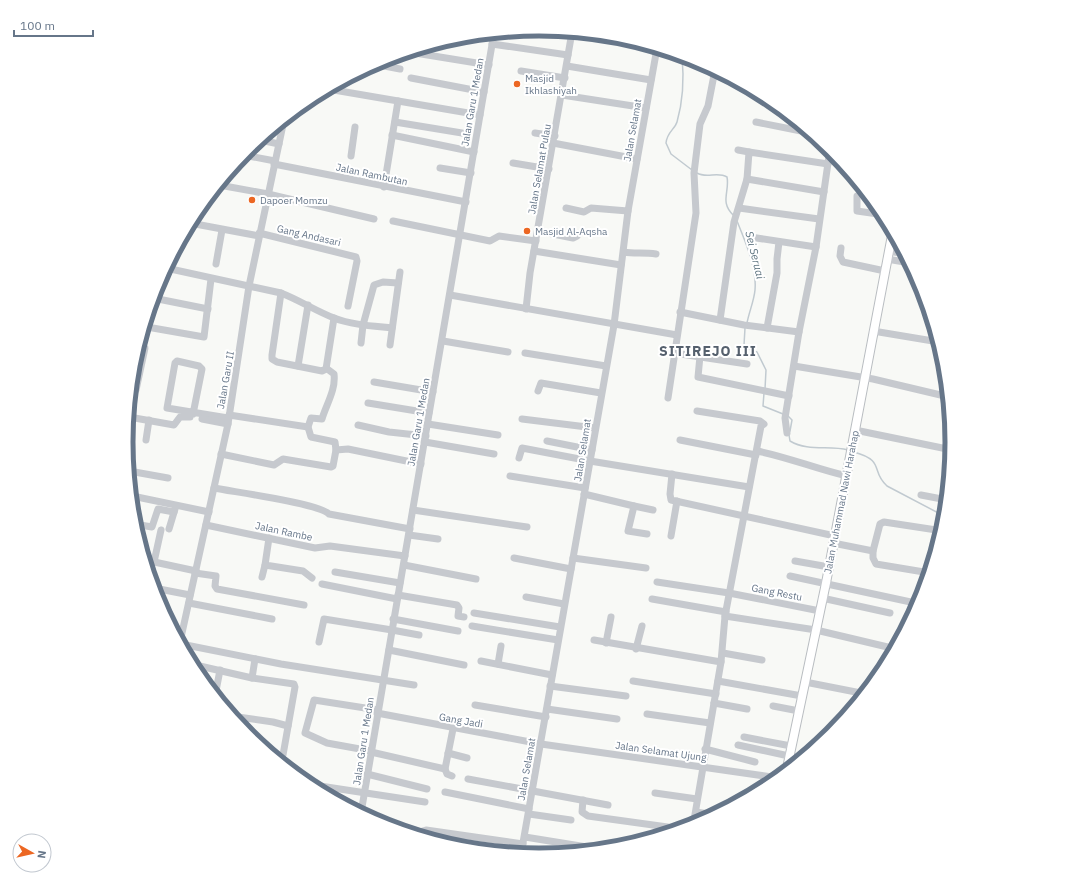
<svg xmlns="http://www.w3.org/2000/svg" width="1079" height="885" viewBox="0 0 1079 885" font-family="'IBM Plex Sans',sans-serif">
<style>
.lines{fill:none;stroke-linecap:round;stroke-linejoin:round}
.stream{stroke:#c1cad0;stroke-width:1.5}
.major-casing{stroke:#b9bdc1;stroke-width:10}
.minor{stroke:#c6c9ce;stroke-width:7}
.major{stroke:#fff;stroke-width:8}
.poi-dot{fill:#ec6723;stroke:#fff;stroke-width:1.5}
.labels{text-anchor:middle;stroke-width:4;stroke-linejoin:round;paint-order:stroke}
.poi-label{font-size:10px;fill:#667689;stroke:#fff;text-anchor:start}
.street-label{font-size:10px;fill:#667689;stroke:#fff}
.water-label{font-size:11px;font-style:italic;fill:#627783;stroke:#fff}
.district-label{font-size:14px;font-weight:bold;letter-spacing:1px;fill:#55606d;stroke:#fff}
.rim{fill:none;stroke:#667689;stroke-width:5}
</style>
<rect width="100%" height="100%" fill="#f8f9f6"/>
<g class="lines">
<g class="stream">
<path d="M682,56C684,77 683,101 677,122C675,129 667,132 666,143L671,154L692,170"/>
<path d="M697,173C707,179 717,171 727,177C730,192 719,202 734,216"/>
<path d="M737,221C745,241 757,267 755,290C754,301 749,312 747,323"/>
<path d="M745,328L744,345L746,348L757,352L766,370L765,389"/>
<path d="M764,393L763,406L783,414"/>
<path d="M788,416L792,420L790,431"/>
<path d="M789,435L790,441C808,452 829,445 848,450"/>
<path d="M854,452C886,461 870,471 887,486L946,517"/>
</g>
<g class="major-casing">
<path id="major" d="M786,773L826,583L893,230"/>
</g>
<g class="minor">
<path d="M609,36L627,39"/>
<path d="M637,42L653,47"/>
<path d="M492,44L568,55"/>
<path d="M409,52L489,65"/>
<path d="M374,64L400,69"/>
<path d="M567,66L651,80"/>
<path d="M521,71L565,78"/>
<path d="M411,78L484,92"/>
<path d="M328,89L480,115"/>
<path d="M562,95L646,108"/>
<path d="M395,122L462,133"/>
<path d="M756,122L811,133"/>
<path d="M535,133L555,136"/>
<path d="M392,135L474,152"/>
<path d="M260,140L279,144"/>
<path d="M553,143L637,159"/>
<path d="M738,150L749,152"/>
<path d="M243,155L275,161"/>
<path d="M351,156L355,127"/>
<path d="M513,163L549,169"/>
<path d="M274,164L466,202"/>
<path d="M440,168L471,173"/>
<path d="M747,179L824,192"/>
<path d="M219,185L268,194L374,219"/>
<path d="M384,187L398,101"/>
<path d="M857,196V211L885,215"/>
<path d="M566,208L584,212L591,208L628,211"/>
<path d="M739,208L819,219"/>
<path d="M393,221L490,241L499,236L536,241"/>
<path d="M190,223L259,236"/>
<path d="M538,231L573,238L577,236"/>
<path d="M259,233L356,257L357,261L348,306"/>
<path d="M750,237L816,247"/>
<path d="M182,246L184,236"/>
<path d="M841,248L840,256L843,262L885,271"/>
<path d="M534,251L621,265"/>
<path d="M889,251L905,254"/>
<path d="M624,252C634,254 644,252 656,254"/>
<path d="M887,259L910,263"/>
<path d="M216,264L222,230"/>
<path d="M166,268L281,293C299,300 316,311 334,318C352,325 373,326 392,328"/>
<path d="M281,293L272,355V359L277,362L322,371L326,369L334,318"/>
<path d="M450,295L677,335"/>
<path d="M153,298L208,309"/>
<path d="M526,309L530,273L572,32"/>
<path d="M680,312L744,325L799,332"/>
<path d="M720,320L734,222L747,179L749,152L828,164"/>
<path d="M145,325L147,327L204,337L211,279"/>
<path d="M767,328L777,273V259L779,242"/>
<path d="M873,331L939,342"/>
<path d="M443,341L508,352"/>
<path d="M361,343L363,325L374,285L383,282L398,283"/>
<path d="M390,345L400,272"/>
<path d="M525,353L606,366"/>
<path d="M674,353L747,364"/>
<path d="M700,356L698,377L789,396"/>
<path d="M298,366L308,305"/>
<path d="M794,366L873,379L949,397"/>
<path d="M374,382L433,392"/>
<path d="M538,391L541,383L601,393"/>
<path d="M131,394L136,390L145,348L139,345"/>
<path d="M668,398L696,213L694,173L700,124L708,106L715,70"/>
<path d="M368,403L429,413"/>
<path d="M193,414L202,369L199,366L177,361L175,363L167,408L228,418"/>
<path d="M229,415L308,427"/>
<path d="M129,417L174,425L180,417H190"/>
<path d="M202,419L228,424"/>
<path d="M522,419L595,428"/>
<path d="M428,424L498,435"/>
<path d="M358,425L389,432L426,436"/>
<path d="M855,430L952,450"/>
<path d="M787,433L785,418L799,332L816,247L830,149"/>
<path d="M146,440L149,420"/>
<path d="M680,440L756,455"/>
<path d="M547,441L592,450"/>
<path d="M425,442L494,454"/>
<path d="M336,450L348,449L421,464"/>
<path d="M757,451C788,457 816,469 847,476"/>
<path d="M221,454L274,465L283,459L331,467L333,466L336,450L335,442L311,437L308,427L311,418L322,419C326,405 336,390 334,374L326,368"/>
<path d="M519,458L522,448L590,461L749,487"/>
<path d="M129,471L168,478"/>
<path d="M672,474L670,494L671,500L835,536"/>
<path d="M510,476L585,488"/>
<path d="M214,488C234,492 318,503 329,514L410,529"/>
<path d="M584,494L634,506L628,531L647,534"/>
<path d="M921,495L947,500"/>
<path d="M137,497L209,512"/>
<path d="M634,506L653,510"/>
<path d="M413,510L527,527"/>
<path d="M133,517L134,514"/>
<path d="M134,524L152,527L158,509L174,512"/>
<path d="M206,525L315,548L330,546L405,556"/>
<path d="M169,529L175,509"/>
<path d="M409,535L438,539"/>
<path d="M671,536L677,501"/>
<path d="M269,538L265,565L303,571L312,578"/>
<path d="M833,543L873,551V558L876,564L930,573"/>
<path d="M873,551L880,524L884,522L943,531"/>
<path d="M514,558L571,569"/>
<path d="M573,558L646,568"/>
<path d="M145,560L196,571"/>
<path d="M795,561L829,567"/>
<path d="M154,562L161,530"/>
<path d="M404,565L476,579"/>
<path d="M335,572L400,583"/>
<path d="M195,573L216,576L215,586L217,589L304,605"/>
<path d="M790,576L920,604"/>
<path d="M262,577L265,565"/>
<path d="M657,582L729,593L820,611"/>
<path d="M322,584L397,599"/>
<path d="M154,588L190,595"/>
<path d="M398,595L457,605L459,608L458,616L464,617"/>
<path d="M526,597L564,604"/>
<path d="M822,598L890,613"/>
<path d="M652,599L726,612"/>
<path d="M189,603L272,619"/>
<path d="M474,613L560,627"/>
<path d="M725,616L816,630L896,649"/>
<path d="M393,619L458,631"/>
<path d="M472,626L558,640"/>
<path d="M392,630L419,635"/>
<path d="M594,640L721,662"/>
<path d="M180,642L228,424L249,286L284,120"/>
<path d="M319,642L324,619L392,630"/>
<path d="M606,643L611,617"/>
<path d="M181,644L281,664L414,685"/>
<path d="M636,649L642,626"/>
<path d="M389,650L464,665"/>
<path d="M723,653L762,660"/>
<path d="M481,661L552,675"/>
<path d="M191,664L252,678L294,684L295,687L283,755L280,756L272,755"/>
<path d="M498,664L501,646"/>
<path d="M252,678L255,659"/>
<path d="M633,681L716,694"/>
<path d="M718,681L802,696"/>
<path d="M805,682L866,694"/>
<path d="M550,686L626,696"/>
<path d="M215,696L220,670"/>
<path d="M714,703L747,709"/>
<path d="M475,705L546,717"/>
<path d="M773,706L799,711"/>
<path d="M547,709L617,719"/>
<path d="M377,713L541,744L779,778"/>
<path d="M647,714L710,723"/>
<path d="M231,716L273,722L288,726"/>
<path d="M744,737L791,746"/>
<path d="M738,745L789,756"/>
<path d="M705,749L755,762"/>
<path d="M371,751L327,743L305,733L314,700L378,710"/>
<path d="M371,752L445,769"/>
<path d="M448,753L467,758"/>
<path d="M367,774L427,789"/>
<path d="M452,776L447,774L445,769L453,729"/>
<path d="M468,779L608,805"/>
<path d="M307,784L425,802"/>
<path d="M445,792L529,809"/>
<path d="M655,793L697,799"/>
<path d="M583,800L582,812L588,816L682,829"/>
<path d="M696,812L715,815"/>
<path d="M361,813L494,33"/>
<path d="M529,814L571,820"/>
<path d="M693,826L721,662L725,616L761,426L764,424L760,421L697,411"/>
<path d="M401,831L416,833L426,830L523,844"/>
<path d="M525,837L593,848"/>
<path d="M521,854L614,325L628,211L657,48"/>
</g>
<use href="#major" class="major"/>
</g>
<g class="poi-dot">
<circle cx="517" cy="84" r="4"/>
<circle cx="252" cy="200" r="4"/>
<circle cx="527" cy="231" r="4"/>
</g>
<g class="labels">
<g class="poi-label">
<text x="525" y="82">Masjid<tspan x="525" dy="12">Ikhlashiyah</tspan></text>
<text x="260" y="204">Dapoer Momzu</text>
<text x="535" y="235">Masjid Al-Aqsha</text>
</g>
<g class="street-label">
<text transform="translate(472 102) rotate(-80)" y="4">Jalan Garu 1 Medan</text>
<text transform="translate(632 130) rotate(-80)" y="4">Jalan Selamat</text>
<text transform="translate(539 169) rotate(-80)" y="4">Jalan Selamat Pulau</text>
<text transform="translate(372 174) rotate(12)" y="4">Jalan Rambutan</text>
<text transform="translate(309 235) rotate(13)" y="4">Gang Andasari</text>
<text transform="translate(225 380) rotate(-80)" y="4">Jalan Garu II</text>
<text transform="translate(418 422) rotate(-80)" y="4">Jalan Garu 1 Medan</text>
<text transform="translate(582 450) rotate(-81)" y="4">Jalan Selamat</text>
<text transform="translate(841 502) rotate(-79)" y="4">Jalan Muhammad Nawi Harahap</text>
<text transform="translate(284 531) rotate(12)" y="4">Jalan Rambe</text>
<text transform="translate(777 592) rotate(11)" y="4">Gang Restu</text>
<text transform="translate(461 720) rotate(10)" y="4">Gang Jadi</text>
<text transform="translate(363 741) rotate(-81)" y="4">Jalan Garu 1 Medan</text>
<text transform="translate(661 751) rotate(8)" y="4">Jalan Selamat Ujung</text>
<text transform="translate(526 769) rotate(-80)" y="4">Jalan Selamat</text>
</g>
<g class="water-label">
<text transform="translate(755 255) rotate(76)" y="4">Sei Seruai</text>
</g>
<g class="district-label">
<text x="708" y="356">SITIREJO III</text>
</g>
</g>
<path d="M0 0H1079V885H0ZM133 442a406 406 0 1 1 812 0a406 406 0 1 1-812 0Z" fill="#fff" fill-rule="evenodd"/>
<path class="rim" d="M133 442a406 406 0 1 1 812 0a406 406 0 1 1-812 0Z"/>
<g transform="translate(32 853) rotate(98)"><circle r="19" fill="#ffffff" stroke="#c2c8d0"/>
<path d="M0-3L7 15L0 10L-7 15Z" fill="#ec6723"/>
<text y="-6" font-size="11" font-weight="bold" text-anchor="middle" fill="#667689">N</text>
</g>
<path d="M14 30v6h79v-6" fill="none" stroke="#667689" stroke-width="2"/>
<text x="20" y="30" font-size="12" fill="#667689" stroke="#ffffff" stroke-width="3" paint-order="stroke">100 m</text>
</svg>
